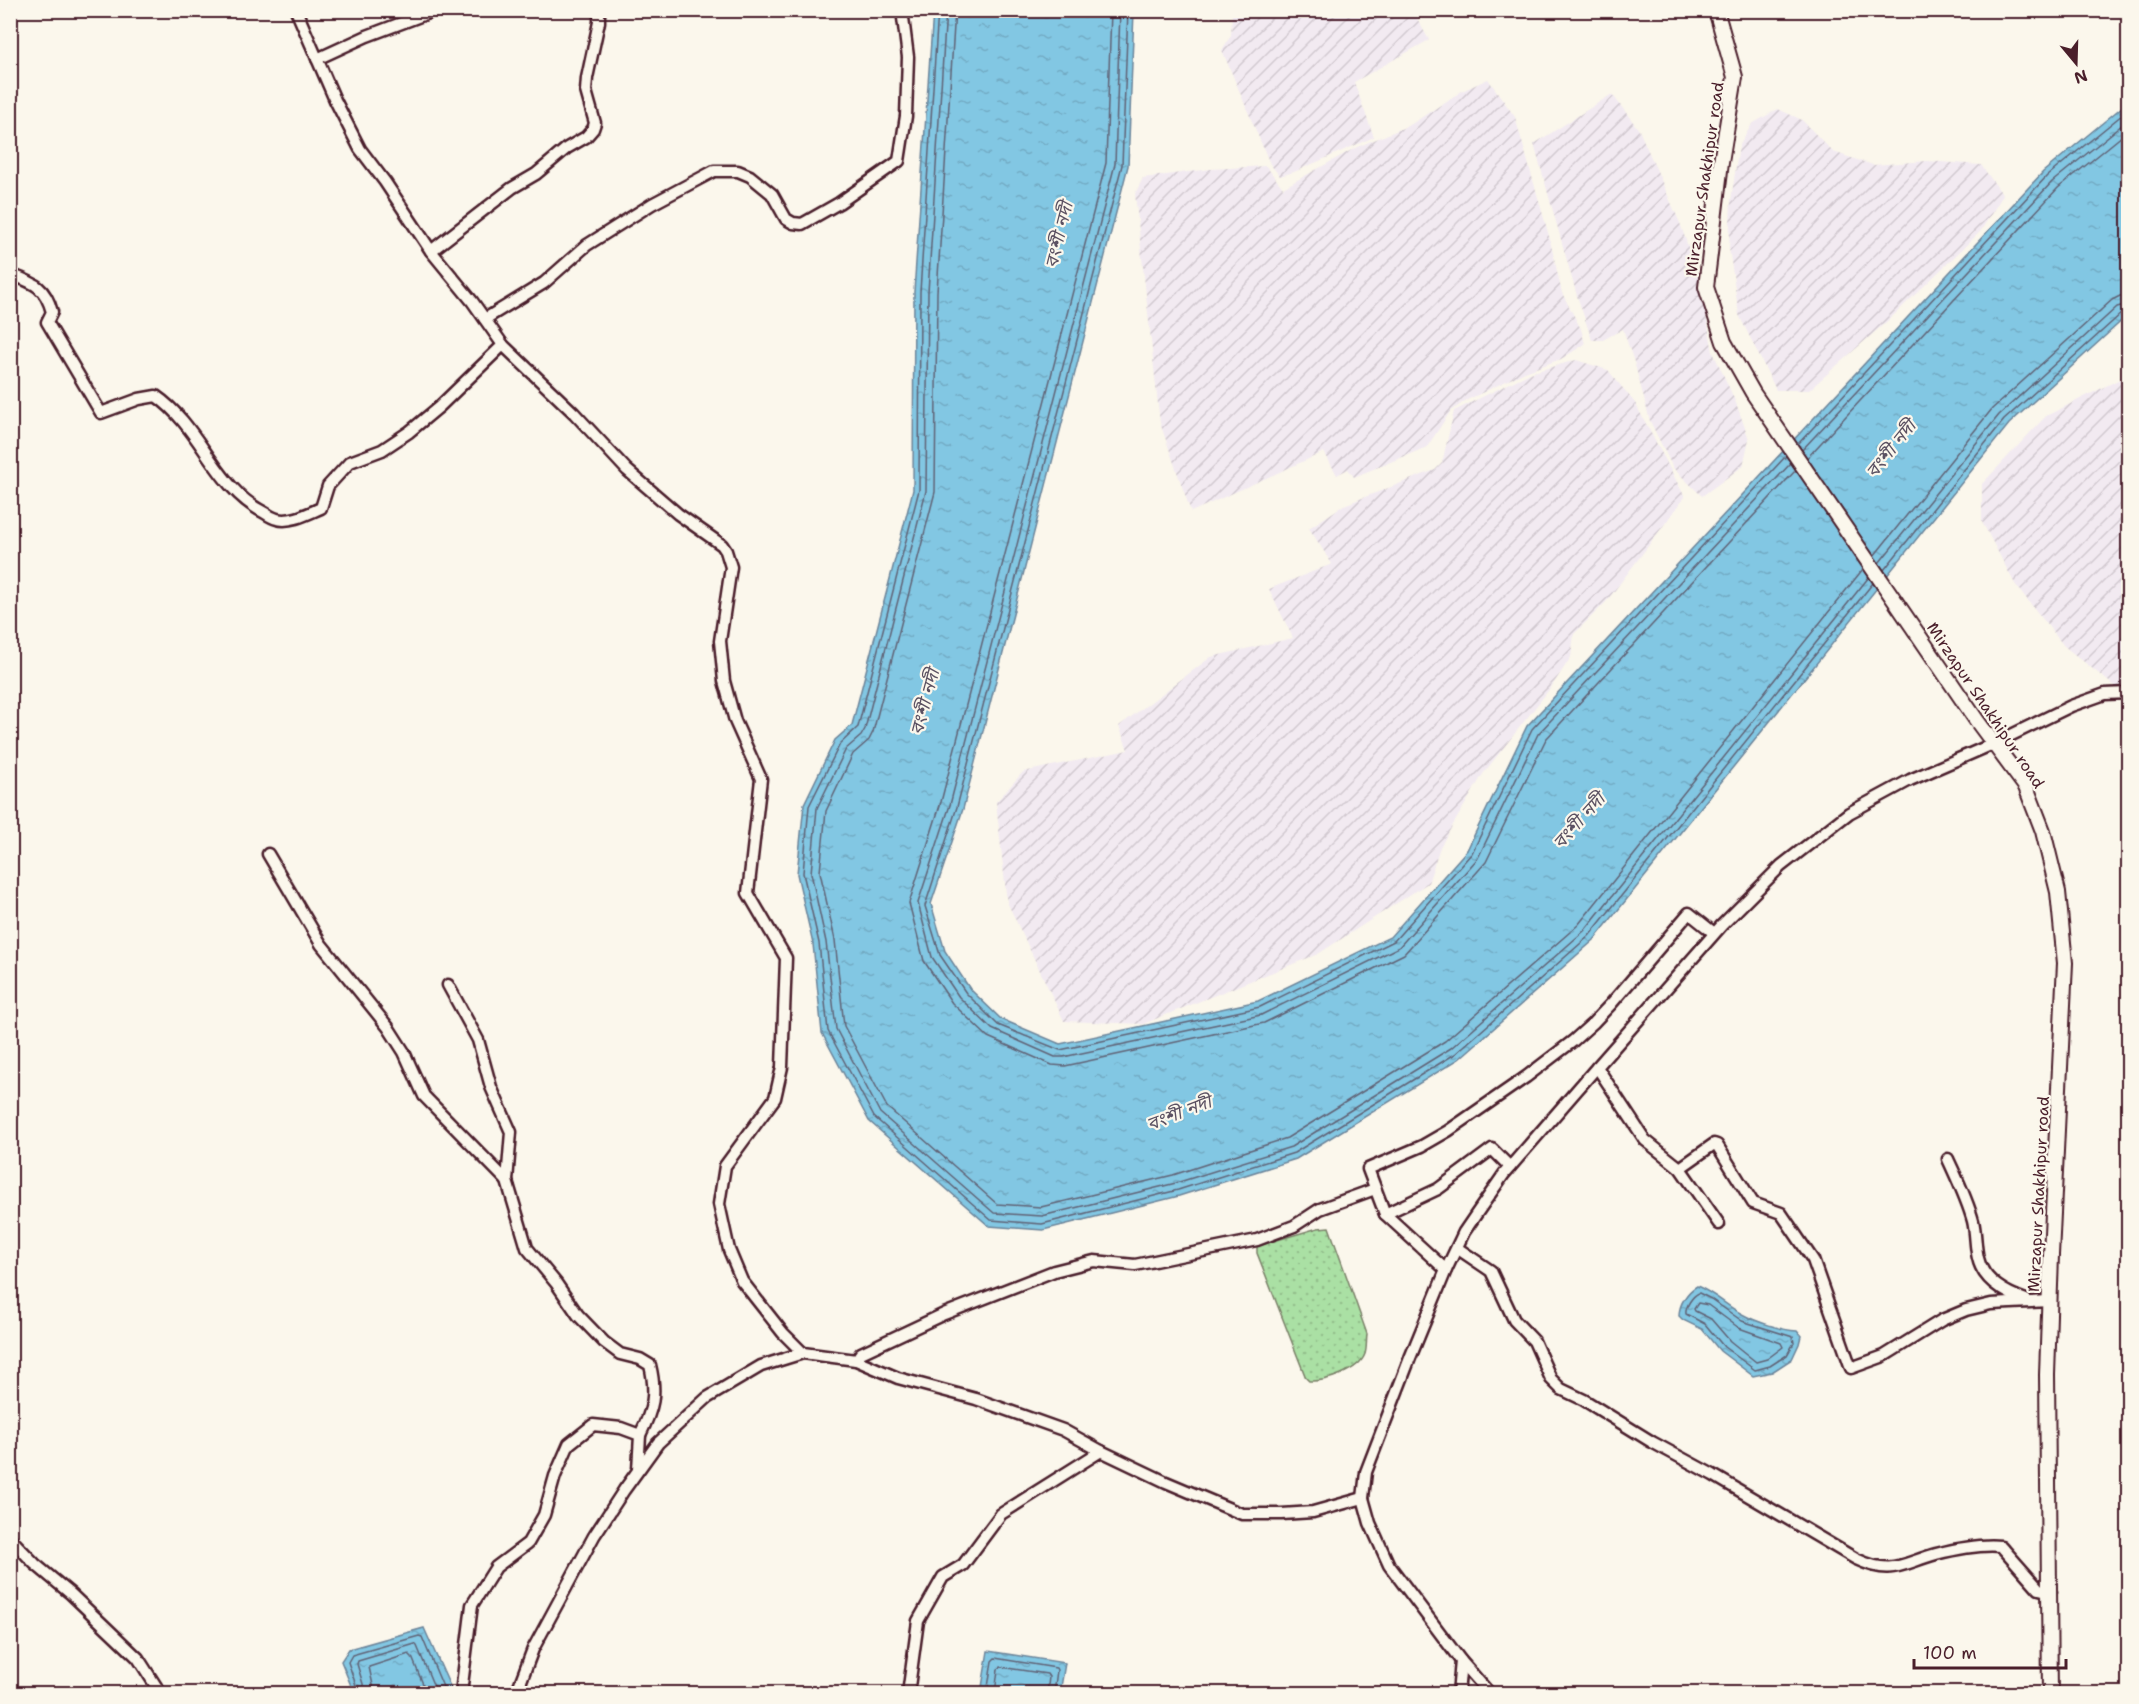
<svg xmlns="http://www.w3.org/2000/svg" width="2139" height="1704" viewBox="0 0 2139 1704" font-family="'Shantell Sans','Noto Sans Bengali',sans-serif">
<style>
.industrial{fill:url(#industrial-furrows)}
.park{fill:url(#park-dots);stroke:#7a8068;stroke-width:1.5}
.water{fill:url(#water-ripples);stroke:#6c8499;stroke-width:1.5}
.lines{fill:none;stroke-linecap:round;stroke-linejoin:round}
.shore{stroke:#606275;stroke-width:1.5}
.minor-casing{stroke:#4a1f2b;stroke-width:15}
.major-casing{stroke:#4a1f2b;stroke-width:18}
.minor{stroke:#fbf7ec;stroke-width:10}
.major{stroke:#fbf7ec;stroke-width:14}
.labels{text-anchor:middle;stroke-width:4.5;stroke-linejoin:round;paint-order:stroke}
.street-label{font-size:16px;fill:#4a1f2b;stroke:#fbf7ec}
.water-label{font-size:18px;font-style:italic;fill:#5b5162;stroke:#fbf7ec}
</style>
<defs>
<pattern id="industrial-furrows" width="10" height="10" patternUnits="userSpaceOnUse" patternTransform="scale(1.5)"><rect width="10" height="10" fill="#f2eaf1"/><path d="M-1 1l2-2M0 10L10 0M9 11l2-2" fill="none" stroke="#d1c8cf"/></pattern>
<pattern id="park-dots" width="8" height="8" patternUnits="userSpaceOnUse" patternTransform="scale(1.5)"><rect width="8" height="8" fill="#aae0a4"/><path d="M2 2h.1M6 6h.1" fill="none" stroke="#94c08d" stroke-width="1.8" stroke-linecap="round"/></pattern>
<pattern id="water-ripples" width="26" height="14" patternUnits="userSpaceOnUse" patternTransform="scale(1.5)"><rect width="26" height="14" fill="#82c7e3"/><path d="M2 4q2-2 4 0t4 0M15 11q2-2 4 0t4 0" fill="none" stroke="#72aac3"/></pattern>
</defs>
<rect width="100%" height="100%" fill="#fbf7ec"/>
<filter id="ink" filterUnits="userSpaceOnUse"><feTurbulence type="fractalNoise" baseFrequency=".0167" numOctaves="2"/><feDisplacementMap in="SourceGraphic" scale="12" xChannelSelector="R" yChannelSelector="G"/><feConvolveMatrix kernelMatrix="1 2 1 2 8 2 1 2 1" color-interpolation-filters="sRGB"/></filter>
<g filter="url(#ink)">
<g class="industrial">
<path d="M1230,10L1413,11L1429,40L1354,82L1374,137L1294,172L1280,176L1270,164L1222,50L1231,35L1232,16Z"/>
<path d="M1488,79L1515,117L1549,236L1562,293L1581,329L1585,344L1561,359L1525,372L1465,401L1450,412L1427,447L1354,477L1348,469L1337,475L1324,452L1191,512L1160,423L1135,194L1143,178L1211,169L1266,166L1283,188L1357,147L1410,125L1462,91Z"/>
<path d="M1612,94L1639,130L1680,223L1699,279L1713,352L1736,403L1749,439L1743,466L1702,496L1673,468L1650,421L1635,365L1623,329L1603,340H1592L1577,296L1534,144Z"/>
<path d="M1778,109L1802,120L1833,152L1873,165L1927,161L1981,165L2003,195L1980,232L1893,316L1809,390H1776L1739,315L1729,248L1731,200L1739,146L1752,124Z"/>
<path d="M1576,360L1608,370L1635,403L1685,497L1606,602L1574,634L1571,657L1552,686L1483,774L1440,847L1428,883L1318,954L1143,1024L1064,1021L1007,902L996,802L1023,772L1128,750L1119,726L1211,657L1293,638L1269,589L1332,564L1309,528L1344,505L1435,470L1442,463L1454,411L1530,373Z"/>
<path d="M2128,375V689H2118L2064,646L2015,584L1982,522V484L2046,416Z"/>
</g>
<path class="park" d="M1329,1227L1367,1334C1366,1341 1367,1348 1365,1354C1359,1371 1325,1382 1309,1381L1306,1378L1257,1253V1246L1318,1228Z"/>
<g class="water">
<path d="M933,11H1134L1128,166L963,809L931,904L945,951L970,989L1001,1019L1060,1044L1258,1001L1390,937L1467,850L1527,726L2043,172L2128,102V315L2009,424L1594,940L1459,1059L1296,1159L1179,1196L1043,1230L989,1226L869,1121L822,1033L813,944L797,874L804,804L835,740L852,725L913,490L914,292Z"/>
<path d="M1697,1286C1716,1294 1725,1305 1742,1314C1756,1322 1782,1330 1797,1331L1801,1336L1799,1344L1792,1359L1772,1372L1753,1376L1720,1351L1702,1329L1683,1320L1679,1316C1679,1304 1687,1292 1697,1286Z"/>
<path d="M424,1628L453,1693H354L341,1661L349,1649Z"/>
<path d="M988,1651L1065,1663L1060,1693H981Z"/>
</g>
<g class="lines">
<g class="shore">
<path d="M938,10L920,292L919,490L858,727L840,744L809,806L803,873L819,943L828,1031L874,1117L991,1220L1042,1224L1178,1190L1294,1153L1455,1054L1589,936L1873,583"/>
<path d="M946,10L928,292L926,491L865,729L861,736L846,749L817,808L811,873L826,942L836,1029L880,1113L994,1213L1042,1216L1176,1183L1291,1147L1451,1048L1584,931L1869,577"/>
<path d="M955,10L937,292L935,492L873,732L869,740L853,754L826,811L820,872L835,940L844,1026L887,1107L997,1204L1041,1207L1173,1175L1287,1138L1445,1041L1578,925L1863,569"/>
<path d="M1111,10L1106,163L941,802L909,903L924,961L952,1003L988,1037L1052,1065L1065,1066L1264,1023L1404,954L1486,862L1546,739L1796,470"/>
<path d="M1120,10L1115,164L950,805L918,903L932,957L959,997L992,1029L1055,1057H1063L1261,1015L1399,947L1478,858L1538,734L1791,463"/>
<path d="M1128,10L1122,165L957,807L925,906L940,955L966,993L998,1025L1060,1050L1260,1007L1394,941L1472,853L1532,729L1786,456"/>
<path d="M1798,444L2047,176L2128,110"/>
<path d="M1802,450L2052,182L2128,120"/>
<path d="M1807,458L2058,188L2128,131"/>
<path d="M1874,556L1992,409L2112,300L2120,296L2128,295"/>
<path d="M1879,563L1999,415L2117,307L2128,304"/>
<path d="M1884,570L2004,420L2122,313L2128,311"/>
<path d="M1699,1293L1711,1299L1742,1321L1793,1337L1794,1343L1787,1355L1770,1366L1755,1370L1724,1347L1705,1324L1686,1314C1685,1307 1692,1296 1699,1293Z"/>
<path d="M1698,1303L1708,1305L1739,1328L1781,1343L1783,1347L1767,1359L1756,1362L1730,1341L1711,1319L1695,1311L1694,1309Z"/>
<path d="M359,1694L348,1662L352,1655L419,1636L422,1637L446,1694"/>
<path d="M366,1694L357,1664L358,1661L415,1644L417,1646L437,1694"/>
<path d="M375,1694L369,1667L409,1654L412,1657L427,1694"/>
<path d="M987,1694L992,1661L995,1658L1056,1668L1057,1670L1054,1694"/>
<path d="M995,1694L998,1669L1001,1667L1047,1674L1049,1677L1047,1694"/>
</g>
<g class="minor-casing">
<g id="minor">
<path d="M296,10L335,100L360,149L385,182L431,251L472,301L503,345L574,413L627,470L678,514L722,545L726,551L731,567L720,641L724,681L735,721L761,779L748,893L786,958L782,1067L775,1098L725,1166L719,1204L729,1250L742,1281L783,1333L803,1353"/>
<path d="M317,59L367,36L436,10"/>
<path d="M431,251L512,188L536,174L567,148L586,137L593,129L595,123L586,91L587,78L599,22V10"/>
<path d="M10,274C34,283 45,286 52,312L47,322L101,413L139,399L156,396C201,427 215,488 265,513C268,515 273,518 277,519C291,523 309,513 321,508L328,486L350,462L382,450L409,432L439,407L503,345"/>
<path d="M485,319L544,283L587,245L652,204L714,171H738L750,176L772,194L786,219L793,223L802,224L839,203L899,161L906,116L908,57L902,10"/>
<path d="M268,854L321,944L388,1027L404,1052L424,1096L507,1181"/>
<path d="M448,985L478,1040L491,1087L511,1132L507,1181L527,1248L556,1283L578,1315L604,1342L620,1354L640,1359L650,1365C657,1394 653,1409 640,1435"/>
<path d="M1597,1067L1645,1140L1680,1168L1719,1224"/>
<path d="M1948,1159C1957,1179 1967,1199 1973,1221C1976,1233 1975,1246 1978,1258C1983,1281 2005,1293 2026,1300"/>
<path d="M1680,1168L1714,1144L1717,1145L1753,1203L1781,1213L1813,1260L1851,1368L1884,1356L1942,1320L1966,1310L1991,1304L2049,1301"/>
<path d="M1385,1214L1368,1169L1422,1146L1448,1131L1526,1077L1573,1041L1593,1023L1611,1004L1689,913L1714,933"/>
<path d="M1457,1248L1491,1271L1514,1320L1534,1341L1551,1379L1561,1389L1584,1400L1652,1442L1713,1475L1856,1559C1892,1576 1901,1564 1936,1554C1956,1549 1981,1544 2001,1546L2039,1589L2051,1592"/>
<path d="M1446,1270L1385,1214L1438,1189L1492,1149L1510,1167"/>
<path d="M856,1360L861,1353L944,1314L1054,1271L1094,1261L1135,1265L1257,1240L1294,1226L1320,1209L1375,1189"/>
<path d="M10,1538L35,1564L71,1594L138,1658L161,1694"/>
<path d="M463,1694L462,1685L472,1605L496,1567L528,1543L544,1515L555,1476L569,1444L593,1425L621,1428L640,1435L638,1470"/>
<path d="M516,1694L533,1649L594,1536L624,1490L658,1443L707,1398L761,1366L803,1353L856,1360L898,1378L976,1399L1063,1430L1101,1451L1166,1482L1242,1514H1282L1313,1512L1363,1498"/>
<path d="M908,1694L918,1621L943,1577L963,1565L1001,1514L1101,1451"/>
<path d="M1458,1694L1461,1661"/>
<path d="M1490,1694L1461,1661L1389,1565L1370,1523L1363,1498L1366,1472L1410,1358L1446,1270L1464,1232L1477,1213L1504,1174L1597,1067L1722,925L1781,866L1849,813L1910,780L1993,744L2071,706L2105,694L2128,693"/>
</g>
</g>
<g class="major-casing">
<path id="major" d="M1716,10L1735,77L1721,162L1706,287L1724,342L1753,393L1977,721L2026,787L2043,831L2058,892L2065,963L2051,1255L2047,1375L2050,1694"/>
</g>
<use href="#minor" class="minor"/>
<use href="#major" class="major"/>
</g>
</g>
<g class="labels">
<g class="street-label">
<text transform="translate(1704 179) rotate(-82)" y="6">Mirzapur Shakhipur road</text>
<text transform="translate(1986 705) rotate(56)" y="6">Mirzapur Shakhipur road</text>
<text transform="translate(2038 1194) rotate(-87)" y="6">Mirzapur Shakhipur road</text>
</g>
<g class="water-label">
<text transform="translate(1059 235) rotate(-76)" y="6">বংশী নদী</text>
<text transform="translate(1891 449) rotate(-51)" y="6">বংশী নদী</text>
<text transform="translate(925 702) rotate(-75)" y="6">বংশী নদী</text>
<text transform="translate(1579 821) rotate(-48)" y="6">বংশী নদী</text>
<text transform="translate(1179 1113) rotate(-21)" y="6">বংশী নদী</text>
</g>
</g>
<rect width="2139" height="1704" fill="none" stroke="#fbf7ec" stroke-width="36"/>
<rect x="18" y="18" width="2103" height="1668" fill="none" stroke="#4a1f2b" stroke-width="2" filter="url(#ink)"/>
<g transform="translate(2076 63) rotate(161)" stroke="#fbf7ec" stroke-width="4.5" paint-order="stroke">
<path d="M0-4.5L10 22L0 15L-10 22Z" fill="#4a1f2b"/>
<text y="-9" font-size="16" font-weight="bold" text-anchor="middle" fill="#4a1f2b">N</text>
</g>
<path d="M1914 1659v9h152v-9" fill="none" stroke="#4a1f2b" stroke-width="3"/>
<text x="1923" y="1659" font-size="18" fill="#4a1f2b" stroke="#fbf7ec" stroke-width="4.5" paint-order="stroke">100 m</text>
</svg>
